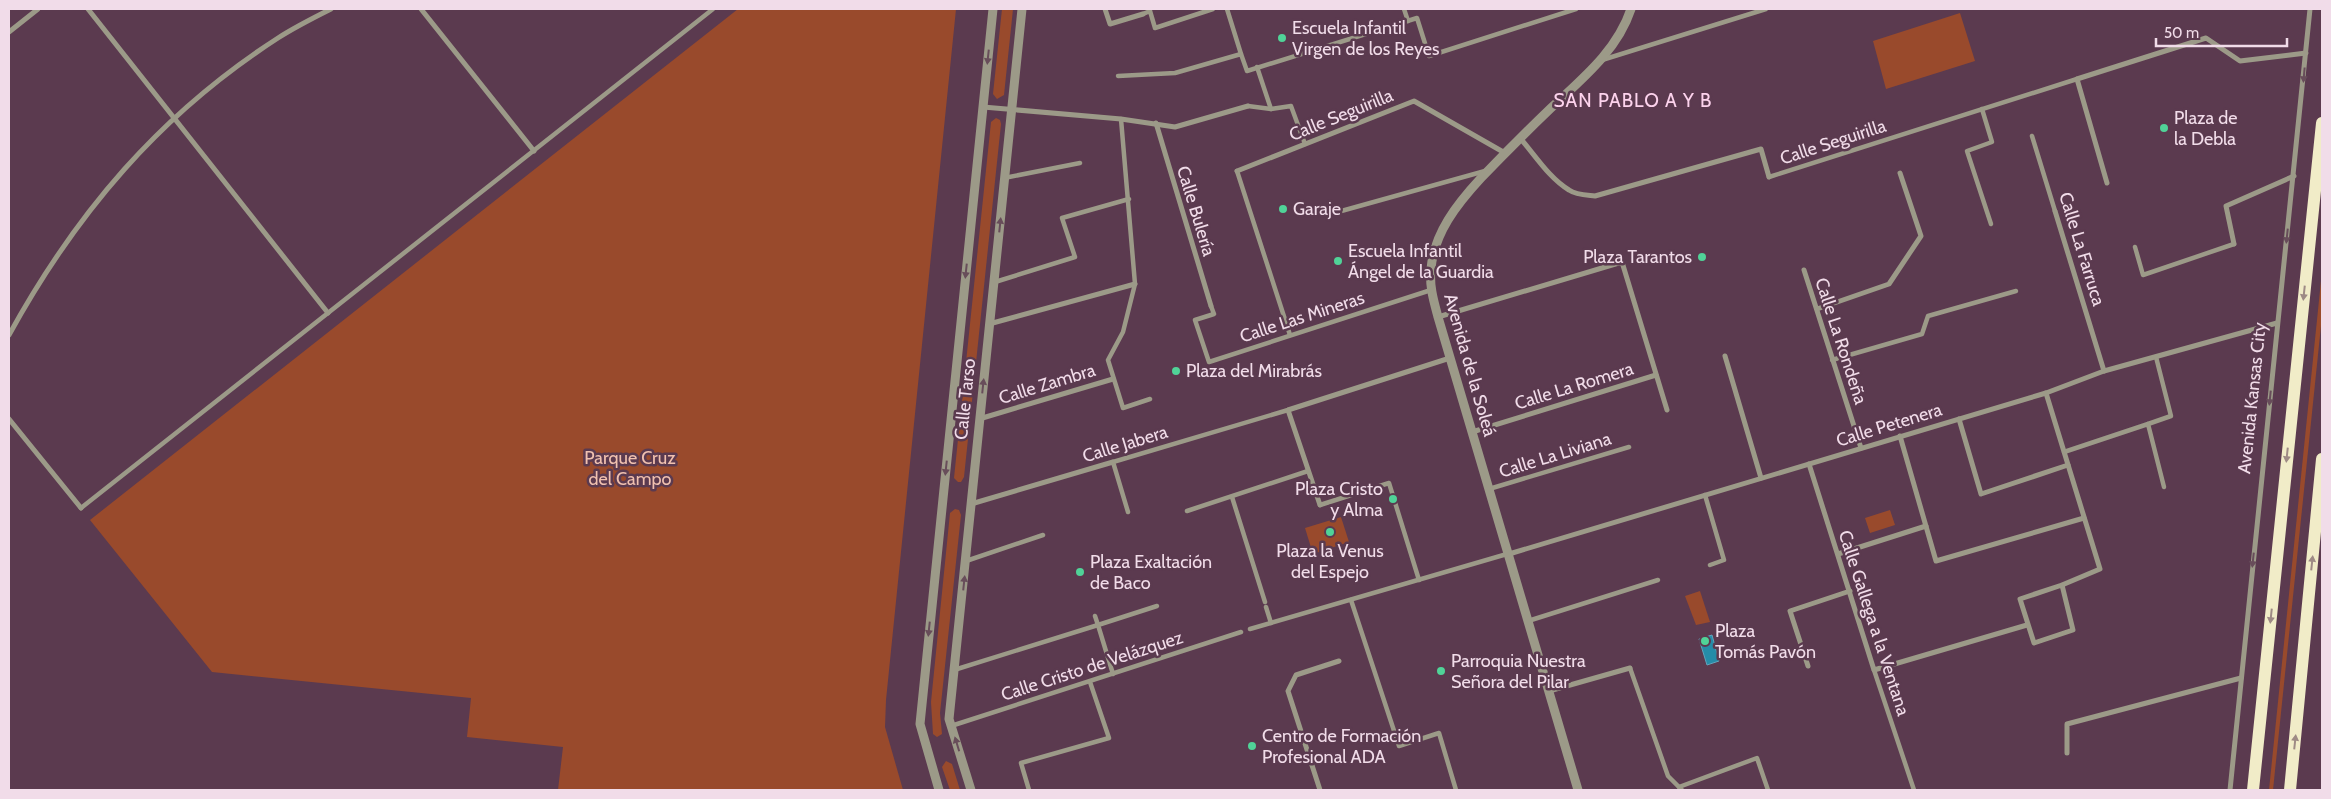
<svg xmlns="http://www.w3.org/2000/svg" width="2331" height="799" viewBox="0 0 2331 799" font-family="Cabin,sans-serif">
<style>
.green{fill:#994a2c}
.water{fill:#258ca8;stroke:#62a4bc}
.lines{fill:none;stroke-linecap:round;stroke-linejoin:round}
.pedestrian{stroke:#9c9a88;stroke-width:4.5}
.minor{stroke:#9c9a88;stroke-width:5}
.tertiary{stroke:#9c9a88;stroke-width:9}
.primary{stroke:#f1ecc8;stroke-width:12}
.oneway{fill:#684d5a}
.oneway2{fill:#9e8a85}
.poi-dot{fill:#50d398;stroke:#5b3a4f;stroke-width:2}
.labels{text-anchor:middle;stroke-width:5;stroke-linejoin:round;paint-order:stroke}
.poi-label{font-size:18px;fill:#f1dce9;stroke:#5b3a4f;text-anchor:start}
.street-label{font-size:18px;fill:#f1dce9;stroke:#5b3a4f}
.park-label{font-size:18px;fill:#f1c1af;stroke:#5b3a4f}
.neighbourhood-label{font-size:19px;letter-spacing:1px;fill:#fdd3ed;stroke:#5b3a4f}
</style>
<rect width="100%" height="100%" fill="#5b3a4f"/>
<g class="green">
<path d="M738,9H956L886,700L885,727L903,790H558L563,747L467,737L471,698L212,672L90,520Z"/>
<path d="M1002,9H1013L1004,95L997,99L993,94Z"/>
<path d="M1960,13L1975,61L1886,89L1873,41Z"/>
<path d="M996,118L1000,120L1001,124L964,477L961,482H958L954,478L991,122Z"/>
<path d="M2322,271V316L2273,790H2269Z"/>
<path d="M955,509L959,510L961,515L940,713L942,734L937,737L933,734L931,702L950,513Z"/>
<path d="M1890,510L1895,525L1870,533L1865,518Z"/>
<path d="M1341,517L1349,542L1313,554L1305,528Z"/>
<path d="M1700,591L1710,622L1696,625L1685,596Z"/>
<path d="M946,761L952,764L960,790H950L942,767Z"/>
</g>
<path class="water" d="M1712,635L1719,661L1707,665L1699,639Z"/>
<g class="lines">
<g class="pedestrian">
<path d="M1227,9L1241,54"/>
<path d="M1404,9L1408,21"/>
<path d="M1143,14L1150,11L1155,28L1213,9"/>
<path d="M1602,60L1766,9"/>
<path d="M1257,67L1271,109"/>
<path d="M1118,76L1175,73L1241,54L1247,71L1417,18L1429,56L1576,9"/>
<path d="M1248,106L1271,109L1291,106L1305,144"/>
<path d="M1982,109L1992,142L1967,151L1991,224"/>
<path d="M1121,119L1135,284L1123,332L1108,360L1123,408L1150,399"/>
<path d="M2032,136L2055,211"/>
<path d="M1237,171L1290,335"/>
<path d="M1769,177L2077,79"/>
<path d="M1004,178L1080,163"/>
<path d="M1327,215L1485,171"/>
<path d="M2135,247L2143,275L2234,244"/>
<path d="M995,282L1075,257L1062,218L1129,199"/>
<path d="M1211,306L1214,314L1195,320L1209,362L1431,290"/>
<path d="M1832,360L1922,334L1928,316L2016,291"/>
<path d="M2148,424L2171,416L2156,357"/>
<path d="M2064,452L2148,424L2164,487"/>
<path d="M1489,489L1629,447"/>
<path d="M1705,495L1724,560L1710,565"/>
<path d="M1232,497L1265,602"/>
<path d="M1320,505L1389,483L1419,580"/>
<path d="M81,508L713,9"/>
<path d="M1187,511L1308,471"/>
<path d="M1128,512L1113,462L1288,410"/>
<path d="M966,561L1043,535"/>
<path d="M1351,600L1399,746L1439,733L1456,790"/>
<path d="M1266,607L1271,623"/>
<path d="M1528,621L1658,580"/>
<path d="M1250,629L1507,554"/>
<path d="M1630,668L1668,776L1682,790"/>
<path d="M954,670L1098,625L1095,616"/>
<path d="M1874,670L1914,790"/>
<path d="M1113,674L1098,625L1157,606"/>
<path d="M951,726L1241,632"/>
<path d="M1679,787L1757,758L1768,790"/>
<path d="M1029,790L1021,763L1109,738L1090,682"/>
</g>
<g class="minor">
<path d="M88,9L328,313"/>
<path d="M421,9L534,151"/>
<path d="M1105,9L1110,24L1143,14"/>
<path d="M9,32L38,9"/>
<path d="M983,107L1121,119L1175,127L1248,106"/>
<path d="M1156,123L1211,306"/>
<path d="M1520,138C1535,155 1549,178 1569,190C1576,195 1586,195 1595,196L1761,149L1769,177"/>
<path d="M1237,171L1414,101L1505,153"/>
<path d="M2107,183L2077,79L2206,38L2240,61L2306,53"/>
<path d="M2055,211L2104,371"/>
<path d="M2234,244L2226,206L2294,176"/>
<path d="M1804,270L1861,448"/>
<path d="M1817,309L1889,284L1921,236L1900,173"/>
<path d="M1438,317L1622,262L1667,410"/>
<path d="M989,324L1135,284"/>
<path d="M9,335C76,213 160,114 278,38C295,27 313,18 331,9"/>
<path d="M1725,356L1761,478"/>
<path d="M2046,393L2100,569L2062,585L2020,599L2034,643L2073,630L2062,585"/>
<path d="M9,419L81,508"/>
<path d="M979,419L1113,379"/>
<path d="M1959,419L1981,494L2068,465"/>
<path d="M1472,432L1656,375"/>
<path d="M1900,436L1936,561L2084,518"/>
<path d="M1809,464L1874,670L2027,625"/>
<path d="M971,504L1113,462"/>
<path d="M1320,505L1288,410L1450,358"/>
<path d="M1509,554L2046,393L2104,371L2277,323"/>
<path d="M1838,554L1926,526"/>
<path d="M1808,666L1790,611L1850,591"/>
<path d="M1549,691L1630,668"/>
<path d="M2067,753V724L2241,678"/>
<path d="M1320,790L1288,691L1296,675L1339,661"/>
<path d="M2230,790L2310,9"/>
</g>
<g class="tertiary">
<path d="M939,790L920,724L993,9"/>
<path d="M971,790L949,719L1022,9"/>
<path d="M1578,790L1438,317C1434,302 1429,286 1431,269C1434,233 1457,204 1481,178C1504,154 1527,131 1551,108C1582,79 1617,51 1631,9"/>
</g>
<g class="primary">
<path d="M2253,790L2322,123"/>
<path d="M2290,790L2322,459"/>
</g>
</g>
<defs><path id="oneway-solid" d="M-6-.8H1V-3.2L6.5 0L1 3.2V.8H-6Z" transform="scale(1.25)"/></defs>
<g class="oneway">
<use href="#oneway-solid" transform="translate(988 57) rotate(96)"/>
<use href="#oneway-solid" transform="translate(2304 75) rotate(95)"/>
<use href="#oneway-solid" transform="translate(1000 225) rotate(-84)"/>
<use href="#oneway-solid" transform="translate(2287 236) rotate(96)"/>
<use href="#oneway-solid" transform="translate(966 271) rotate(96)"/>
<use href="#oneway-solid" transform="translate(983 386) rotate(-84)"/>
<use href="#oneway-solid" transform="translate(2270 398) rotate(96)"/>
<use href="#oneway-solid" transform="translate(946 468) rotate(96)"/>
<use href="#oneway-solid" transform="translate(2253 560) rotate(96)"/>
<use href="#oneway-solid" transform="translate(964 583) rotate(-84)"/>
<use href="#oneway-solid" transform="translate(929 629) rotate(96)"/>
<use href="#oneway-solid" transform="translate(957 744) rotate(-107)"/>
</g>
<g class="oneway2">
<use href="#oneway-solid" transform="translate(2304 293) rotate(96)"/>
<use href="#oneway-solid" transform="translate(2287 455) rotate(96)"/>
<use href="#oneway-solid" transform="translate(2312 563) rotate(-84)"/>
<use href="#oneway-solid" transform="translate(2271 616) rotate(96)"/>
<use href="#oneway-solid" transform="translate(2295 742) rotate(-84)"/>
</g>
<g class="poi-dot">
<circle cx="1282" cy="38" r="5"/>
<circle cx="2164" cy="128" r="5"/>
<circle cx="1283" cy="209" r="5"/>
<circle cx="1702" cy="257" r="5"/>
<circle cx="1338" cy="261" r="5"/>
<circle cx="1176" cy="371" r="5"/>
<circle cx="1393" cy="499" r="5"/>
<circle cx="1330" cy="532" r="5"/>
<circle cx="1080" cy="572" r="5"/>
<circle cx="1705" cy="641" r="5"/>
<circle cx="1441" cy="671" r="5"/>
<circle cx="1252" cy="746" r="5"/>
</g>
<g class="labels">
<g class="poi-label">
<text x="1292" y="34">Escuela Infantil<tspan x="1292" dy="21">Virgen de los Reyes</tspan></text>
<text x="2174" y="124">Plaza de<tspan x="2174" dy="21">la Debla</tspan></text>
<text x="1293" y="215">Garaje</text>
<text x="1348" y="257">Escuela Infantil<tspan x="1348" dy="21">Ángel de la Guardia</tspan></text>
<text x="1692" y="263" text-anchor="end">Plaza Tarantos</text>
<text x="1186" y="377">Plaza del Mirabrás</text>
<text x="1383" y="495" text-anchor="end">Plaza Cristo<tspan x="1383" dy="21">y Alma</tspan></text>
<text x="1330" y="557" text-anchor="middle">Plaza la Venus<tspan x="1330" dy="21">del Espejo</tspan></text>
<text x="1090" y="568">Plaza Exaltación<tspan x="1090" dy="21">de Baco</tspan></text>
<text x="1715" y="637">Plaza<tspan x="1715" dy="21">Tomás Pavón</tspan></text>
<text x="1451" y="667">Parroquia Nuestra<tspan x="1451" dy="21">Señora del Pilar</tspan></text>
<text x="1262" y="742">Centro de Formación<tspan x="1262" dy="21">Profesional ADA</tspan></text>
</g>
<g class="street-label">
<text transform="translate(1341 115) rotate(-22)" y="6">Calle Seguirilla</text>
<text transform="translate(1833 142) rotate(-18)" y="6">Calle Seguirilla</text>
<text transform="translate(1196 211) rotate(73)" y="6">Calle Bulería</text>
<text transform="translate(2082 249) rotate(73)" y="6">Calle La Farruca</text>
<text transform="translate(1302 317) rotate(-18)" y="6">Calle Las Mineras</text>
<text transform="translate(1841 341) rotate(72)" y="6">Calle La Rondeña</text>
<text transform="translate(1470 365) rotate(74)" y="6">Avenida de la Soleá</text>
<text transform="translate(1047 384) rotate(-17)" y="6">Calle Zambra</text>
<text transform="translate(1574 386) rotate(-17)" y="6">Calle La Romera</text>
<text transform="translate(2252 398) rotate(-84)" y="6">Avenida Kansas City</text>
<text transform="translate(965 399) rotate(-84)" y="6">Calle Tarso</text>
<text transform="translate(1889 425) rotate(-17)" y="6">Calle Petenera</text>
<text transform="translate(1125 444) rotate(-17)" y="6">Calle Jabera</text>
<text transform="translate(1555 455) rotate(-17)" y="6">Calle La Liviana</text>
<text transform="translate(1874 623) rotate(72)" y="6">Calle Gallega a la Ventana</text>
<text transform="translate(1092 666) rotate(-18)" y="6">Calle Cristo de Velázquez</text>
</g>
<g class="park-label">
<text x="630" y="464">Parque Cruz<tspan x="630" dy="21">del Campo</tspan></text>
</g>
<g class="neighbourhood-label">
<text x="1633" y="107">SAN PABLO A Y B</text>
</g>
</g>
<rect width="2331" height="799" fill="none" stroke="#f1dce9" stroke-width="20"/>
<path d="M2156 38v8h131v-8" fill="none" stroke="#f1dce9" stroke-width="2.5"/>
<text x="2164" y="38" font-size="15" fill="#f1dce9" stroke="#5b3a4f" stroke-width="4" paint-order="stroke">50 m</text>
</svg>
